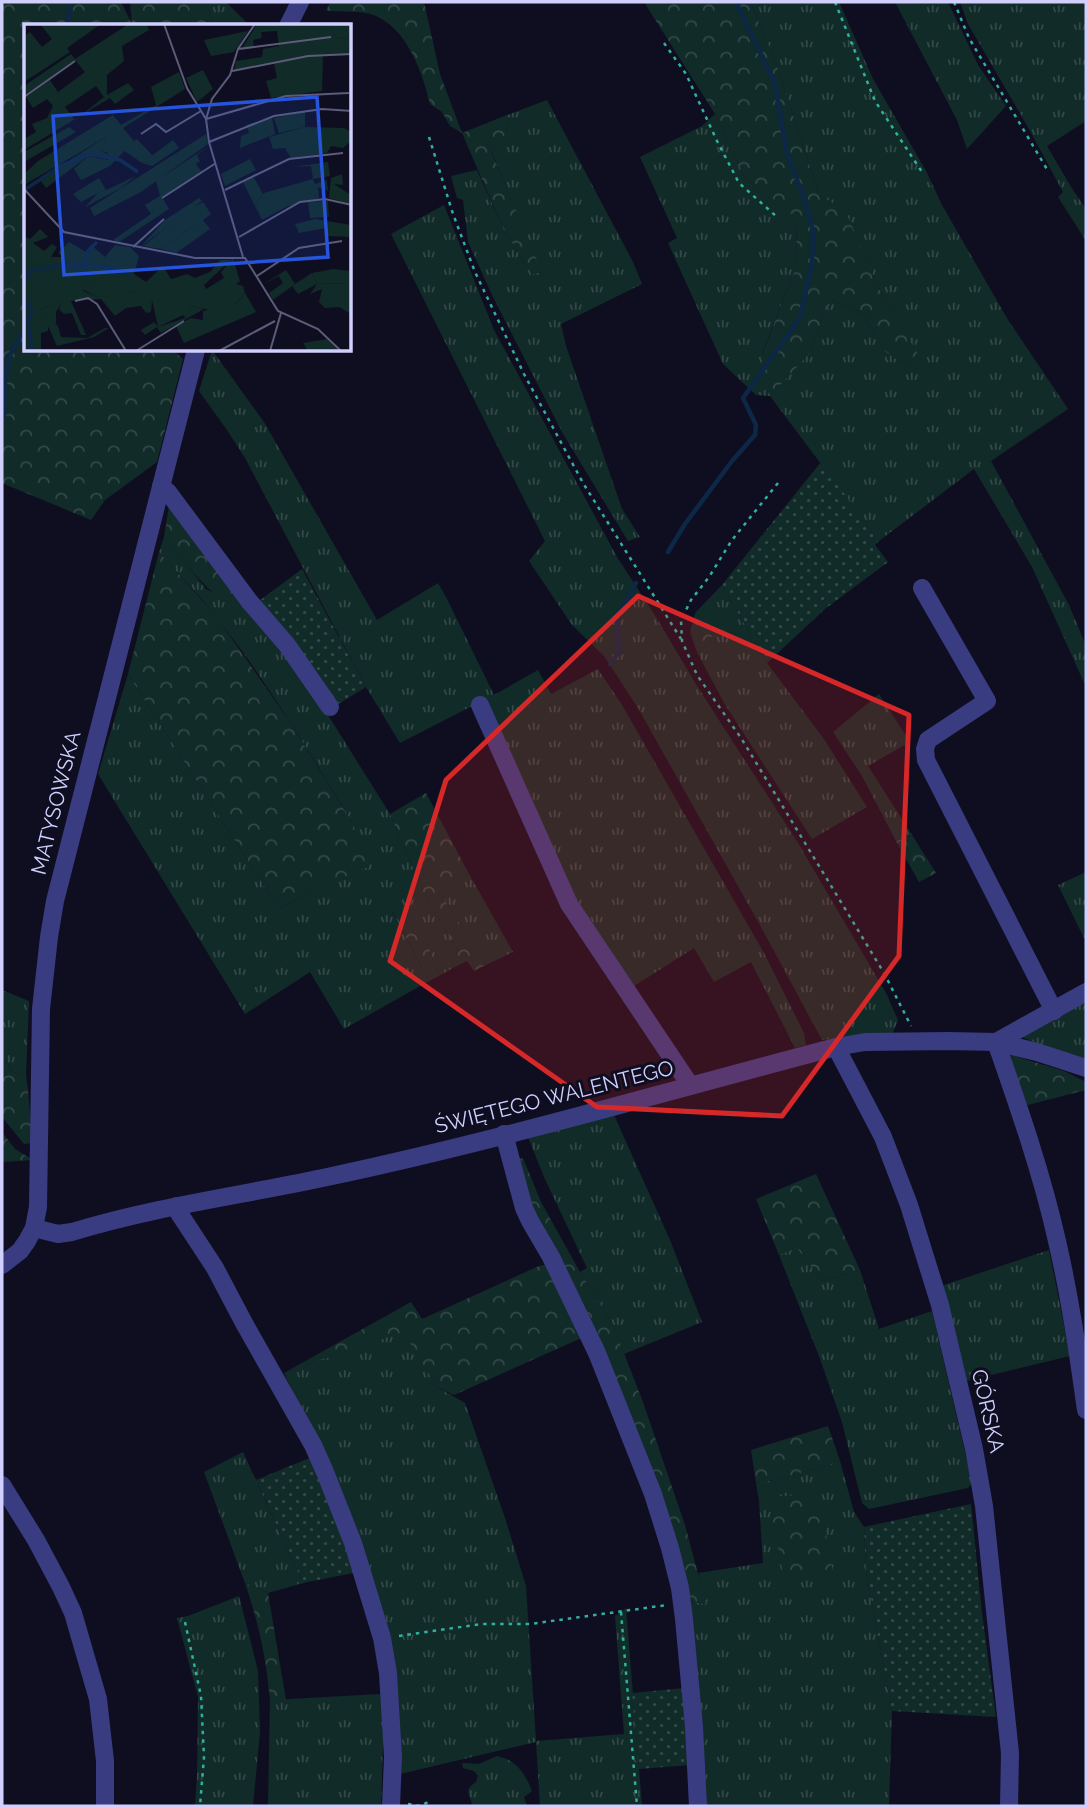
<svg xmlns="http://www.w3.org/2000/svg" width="1088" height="1808" viewBox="0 0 1088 1808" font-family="Raleway,sans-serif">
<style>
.grass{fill:url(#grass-tufts)}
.forest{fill:url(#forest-crowns)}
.garden{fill:url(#garden-dots)}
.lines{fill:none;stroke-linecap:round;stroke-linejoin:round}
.stream{stroke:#0d2746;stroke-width:4.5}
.path{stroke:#30b19f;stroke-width:2.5;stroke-dasharray:3.5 5;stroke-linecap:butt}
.minor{stroke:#393c80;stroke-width:18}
.marked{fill:#d62828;fill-opacity:0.2;stroke:#d62828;stroke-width:5;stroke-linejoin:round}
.labels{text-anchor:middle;stroke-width:6;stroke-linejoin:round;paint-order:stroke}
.street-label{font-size:21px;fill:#d0cffe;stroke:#0f0e21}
.inset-river{fill:none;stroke:#0d2746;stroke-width:3.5}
.inset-road{fill:none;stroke:#5c5b79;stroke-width:2}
.view{fill:#2654da;fill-opacity:0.15;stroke:#2654da;stroke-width:3.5}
.inset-edge{fill:none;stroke:#d0cffe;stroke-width:3.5}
</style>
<defs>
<pattern id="grass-tufts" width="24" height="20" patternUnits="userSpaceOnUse" patternTransform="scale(1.75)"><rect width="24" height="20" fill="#112b28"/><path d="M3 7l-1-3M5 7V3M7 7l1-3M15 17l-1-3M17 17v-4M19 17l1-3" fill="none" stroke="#334948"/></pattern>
<pattern id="forest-crowns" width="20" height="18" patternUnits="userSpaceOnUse" patternTransform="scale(1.75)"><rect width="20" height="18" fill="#112b28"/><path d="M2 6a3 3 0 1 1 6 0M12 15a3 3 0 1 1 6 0" fill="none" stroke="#334948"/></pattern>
<pattern id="garden-dots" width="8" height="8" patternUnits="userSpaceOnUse" patternTransform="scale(1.75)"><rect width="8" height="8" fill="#112b28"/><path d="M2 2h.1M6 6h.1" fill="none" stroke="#334948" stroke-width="1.8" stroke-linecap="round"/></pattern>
</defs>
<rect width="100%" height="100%" fill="#0f0e21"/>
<g class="grass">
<path d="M205,2H226L248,24L245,26H215Z"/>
<path d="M750,2H839L873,79L926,171L942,205L1008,320L1068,409L991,461L1069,605L1086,646V687L1032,567L974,469L879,541L770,396L756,395L723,364L668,243L677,238L640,157L702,126L715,114L744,176L797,217L796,267L762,354H809L823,317L832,300L863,314L884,351L904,364L917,354L882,295L845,211L819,195L776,63Z"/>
<path d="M895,2H948L978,65L1006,106L967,149L957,120Z"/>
<path d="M960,2H1086V121L1047,146L1071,187L1086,209V241L1058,197L1063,192L1029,129L968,24Z"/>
<path d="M547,100L633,262L642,284L561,324L566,346L622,509L640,537L628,541L562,432L493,297L468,242L463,200L457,198L451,176L477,170L504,230L532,274L541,272L491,150L508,131L507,115Z"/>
<path d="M444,205L494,330L617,557L656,617L697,686L798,843L886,993L898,1020L892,1035L822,1040L761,927L638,708L604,656L572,625L529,561L545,541L391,234Z"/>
<path d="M212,350L264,422L377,620L438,583L447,599L494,695L538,670L551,694L598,669L622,705L764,953L804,1033L806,1045L795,1048L751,962L714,982L694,948L634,986L573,897L474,705L400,743L366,687L245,458L227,430L199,391Z"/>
<path d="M164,537L206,589L249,609L326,712L390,814L424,893L458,951L451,969L439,976L427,943L391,910L429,981L344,1029L310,972L245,1014L98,774L128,674L279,909L311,891L353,824C310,754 268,682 216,617C199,594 178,574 159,552Z"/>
<path d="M722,585L767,663L824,739L867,807L812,839L724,703L697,652L712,642L710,622L695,613Z"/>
<path d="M879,694L910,742L868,766L912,835L896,841L862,776L833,732Z"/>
<path d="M468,872L513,952L486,965L442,896Z"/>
<path d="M1086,872V942L1058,885Z"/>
<path d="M2,990L29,1001L26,1075L13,1072L2,1054Z"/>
<path d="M1083,1001L1086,1006V1061L1051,1049L1024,1038L1023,1033Z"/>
<path d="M614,1115L670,1240L702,1322L624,1354L613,1325L580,1272L587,1268L544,1177L528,1137Z"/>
<path d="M797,1247L822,1281L860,1270L879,1329L932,1311L972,1483L968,1488L869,1509L862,1503L842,1422L819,1356L779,1255Z"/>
<path d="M1049,1250L1070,1356L966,1381L941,1286Z"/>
<path d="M403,1331L437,1387L465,1403L505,1518L526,1586L536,1741L624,1734L615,1616L626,1608L642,1806H540L536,1742L400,1774L392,1654L322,1453L284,1373Z"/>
<path d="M243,1452L303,1583L268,1593L245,1583L204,1472Z"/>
<path d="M840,1461L854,1512L864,1527L866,1571L892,1711L889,1806H703L690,1601L705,1604L698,1573L763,1563L759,1501L756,1483L780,1479Z"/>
<path d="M239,1596L258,1671L260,1732L253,1806H195L197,1776L198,1697L177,1618L188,1616Z"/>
<path d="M381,1694L384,1714L381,1806H268L270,1700Z"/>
<path d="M497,1756C516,1760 525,1773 532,1791L524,1797L527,1806H470L472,1804C469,1793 464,1790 476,1782L478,1776L474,1771L463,1768L462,1763L479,1764Z"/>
</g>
<g class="forest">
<path d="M2,2H121L132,24L130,2H205L215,26H26V350H173L183,359L157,462L105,500L91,520L2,483Z"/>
<path d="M330,2H424L440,74L462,133L507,115L508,131L491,151L542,272L532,274L504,230L462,133L450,126L442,112L430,104C423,74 408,30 376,16C362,10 342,12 326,11Z"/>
<path d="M644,2H750L776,63L819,195L845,210L882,295L918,354L904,364L884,351L863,314L832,300L823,317L809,354L770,396L762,355L796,267L797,218L744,176L715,114Z"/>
<path d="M169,506L249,609C220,612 181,558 164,537Z"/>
<path d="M159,552L216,616L290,722L353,824L368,867L311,891L279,909L128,674Z"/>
<path d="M695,613L711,622L712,642L697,652L690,632Z"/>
<path d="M426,793L468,872L442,896L486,965L474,971L467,961L451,969L458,951L424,893L390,814Z"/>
<path d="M912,835L936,873L919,882L896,841Z"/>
<path d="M391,909L405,912L427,943L439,976L429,981Z"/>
<path d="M2,1054L13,1072L26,1075L28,1089L32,1143L24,1144L2,1117Z"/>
<path d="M1011,1055L1064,1071L1086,1082V1091H1082L1024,1106L1012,1068Z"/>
<path d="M2,1132L15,1149L33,1160L2,1162Z"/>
<path d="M523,1158L541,1202L580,1272L613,1325L643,1402L685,1525L706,1604L690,1601L536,1219L515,1160Z"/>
<path d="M816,1174L860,1270L822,1281L797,1248L779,1255L756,1199Z"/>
<path d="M549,1264L586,1336L454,1395L437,1387L403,1332L284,1373L411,1302L422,1319L539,1266Z"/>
<path d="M828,1426L840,1461L780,1479L756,1483L751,1450Z"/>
<path d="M819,1494L833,1573L799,1583L784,1579L768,1497Z"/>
<path d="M245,1583L268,1593L286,1700H270C266,1657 259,1624 245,1583Z"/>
</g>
<g class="garden">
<path d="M821,462L879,541L875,545L888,562L825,609L767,663L722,585Z"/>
<path d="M302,569L366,687L335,706L259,601Z"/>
<path d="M312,1457L358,1572L303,1583L256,1480Z"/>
<path d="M971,1504L982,1613L996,1717L892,1711L866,1571L864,1527Z"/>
<path d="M684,1688L689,1765L639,1769L632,1693Z"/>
</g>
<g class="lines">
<g class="stream">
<path d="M67,26L71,2"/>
<path d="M2,419L4,417L5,382L9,357L26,326"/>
<path d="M668,552L685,524L732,461L755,435L756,425L743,398L800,318L812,262L813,231L804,198L787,154L775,84L736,2"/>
<path d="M610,664L619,652L617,617L636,583"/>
</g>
<g class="path">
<path d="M835,2L875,101L924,175"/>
<path d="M954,2L969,38L1048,171"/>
<path d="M664,43L686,74L717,141L739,183L777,217"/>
<path d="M429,137L453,214L475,272L524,374L583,483L681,639"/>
<path d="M778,483L732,540L709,577L691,600L681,620L682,641L697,675L741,738L816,861L884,973L911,1026"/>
<path d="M621,1612L637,1806"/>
<path d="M185,1622L201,1696L204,1757L200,1806"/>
<path d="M399,1636L481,1624H530L667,1605"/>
<path d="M408,1804L420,1806L428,1802"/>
</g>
<g class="minor">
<path d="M288,26L300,2"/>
<path d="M161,486L168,492L249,601L287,645L330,707"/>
<path d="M922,588L987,701L928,740L925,749L926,760L1054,1011"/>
<path d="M480,705L569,904L690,1085"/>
<path d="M1086,992L996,1042C1019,1108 1042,1174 1057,1241C1070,1297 1078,1353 1086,1410"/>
<path d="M836,1047L883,1137L909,1205L940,1305L974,1449L984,1506L1010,1753L1009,1806"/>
<path d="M504,1134L524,1208L530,1221L551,1257L597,1353L653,1494L670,1548L680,1588L684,1619L694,1727L698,1806"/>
<path d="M177,1206L179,1213L215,1268L244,1323L313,1445L325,1472L353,1543L382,1638L388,1673L393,1757L391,1806"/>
<path d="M34,1228L58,1234L72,1232C157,1206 245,1195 332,1176C501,1140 668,1091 836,1047L865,1042L948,1041L996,1042L1037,1052L1086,1068"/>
<path d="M2,1265L20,1251L27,1241L34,1228L38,1207L41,1009L49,937L55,901L196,350"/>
<path d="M2,1485L36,1540L61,1587L73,1613L98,1699L105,1761V1806"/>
</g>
</g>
<path class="marked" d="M638,596L909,715L899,956L782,1116L597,1107L390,961L446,780Z"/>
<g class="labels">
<g class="street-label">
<text transform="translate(56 803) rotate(-76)" y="7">MATYSOWSKA</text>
<text transform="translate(554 1097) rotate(-14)" y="7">ŚWIĘTEGO WALENTEGO</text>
<text transform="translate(988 1411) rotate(77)" y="7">GÓRSKA</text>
</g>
</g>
<g transform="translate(24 24)">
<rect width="327" height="327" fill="#0f0e21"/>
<path d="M16,0H77L43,24L46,28L0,58V12L6,8L18,23L28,15ZM122,0L125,6L98,22L100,37L83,51V71L104,59L110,66L91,80L86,74L0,126V115L12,108L8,100L23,94L29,82L23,75L9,84L2,73L26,56L34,68L61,48L51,36L0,72V62L47,30L51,35L103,1ZM72,62L80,73L51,96L41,83ZM233,0L307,3L312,13L327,15V30L299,31L298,67L247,74L242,57L253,54L250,39L210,48L212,37L238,33L239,25L255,22L253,7L237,8L238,14L229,16L230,24L217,26ZM224,7L210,28L187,32L180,16ZM155,48L161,65L99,104L110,117L86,142L57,156L50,145L64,132L84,136V129L75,126L82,113L0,161V150L14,137L89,91L97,101L132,81L127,63ZM248,94L251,110L216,124L217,112L225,109L222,101ZM45,103L52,108L0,138V128ZM281,103L320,104L327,108V117L319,124L307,122L303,129L267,134L261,124L249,125L245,113ZM182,110L184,120L117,168L70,192L66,184ZM149,116L155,124L128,142L118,139ZM185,122L173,131L176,137L172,140L178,148L138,173L145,185L95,218L89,216L127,190L121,181L136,172L132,157ZM226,135L232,146L201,162L197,150ZM304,138L306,152L289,155L291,160L303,156L304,167L294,163L295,174L264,182L238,196L231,179L240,169L289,155L287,142L269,143ZM318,150L319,161L310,160L327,171V180L305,174L307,154ZM112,152L97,164L61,183L74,169L57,178L49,170L75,154L82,166ZM175,174L178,177L169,184L179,178L187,190L179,196L186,205L152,229L137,225L170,201L163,189L117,222L141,196ZM304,177L305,193L286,194L284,178ZM291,195L327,201V213L302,212V204L275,209L271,200ZM309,245L326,247L327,259L293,260L288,249ZM262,246L271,260L249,276L245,269L259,259L255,252L240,260ZM64,258L83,266L82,271L110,267L128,276L127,288L122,289L117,282L102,284L91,292L77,275L60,266L58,261ZM221,269L232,288L160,319L152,302L167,294L179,296V287L212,280ZM40,275L32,288V303L16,286ZM167,282L180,285L137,309L133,303L121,311L117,306L130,298L134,303L161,294ZM303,315L315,327H284L279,319Z" fill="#112b28" fill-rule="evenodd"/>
<path d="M254,0H327V15L312,13L307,3L295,10L287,2L263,5ZM179,46L189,65L173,78L162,54ZM82,113L76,126L90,134L64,132L22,164L17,157L2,164ZM229,152L239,170L231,179L238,196L219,158ZM163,188L170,201L137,225L119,222ZM16,205L24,213L9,219L20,227L28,220L33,223L27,233H40L34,229L45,218L62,228L67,221L81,233L91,221L106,223L115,232L110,250L122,258L139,242L147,255L163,250L171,254L186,248L197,236H207L180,261L182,265L200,254L197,248L209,234L216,257L212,260L219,262L221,269L203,290L167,282L162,294L159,291L134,303L128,276L120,278L110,267L80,273L81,267L64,258L59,261L60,267L78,275L47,277L62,311H57L48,289L40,290L35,285L39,276L16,286L34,302L37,313L63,314L81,304H85L70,313L33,322L24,302V307L17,309V327H0V212L6,215ZM327,259V290L315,283L301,284L295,278L298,265L286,270L293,260Z" fill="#112b28"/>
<path d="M281,88V103L255,109L250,94ZM113,115L129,132L118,139L99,126ZM288,249L293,260L274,270L268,262Z" fill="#112b28"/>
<path class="inset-river" d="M2,165L36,142L66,130L96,136L114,148M61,240L64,227L73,218M0,258L6,247L38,241L85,243L107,251M0,275L8,288L4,297L8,327"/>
<path class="inset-road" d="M140,0L163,64L182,95L262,72L325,69M214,25L307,13M208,47L284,32L328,30M0,73L51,37M117,110L132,100L142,108L177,87M185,118L250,92L298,85L328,87M0,165L40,208L171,234H221L254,287L294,305L317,327M201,166L265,135L319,129M138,174L192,139M215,213L276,178L301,175L328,181M109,223L140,195M219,233L185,118L182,95L188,75L206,51L214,25L231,0M233,252L275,224L318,217M51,277L64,274L73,280L102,327M112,327L160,297M195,327L251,297M246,327L257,289"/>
<path class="view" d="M293,73L304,233L40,251L29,92Z"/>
<rect width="327" height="327" class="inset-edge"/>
</g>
<rect width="1088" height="1808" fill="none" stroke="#d0cffe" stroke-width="7"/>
</svg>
